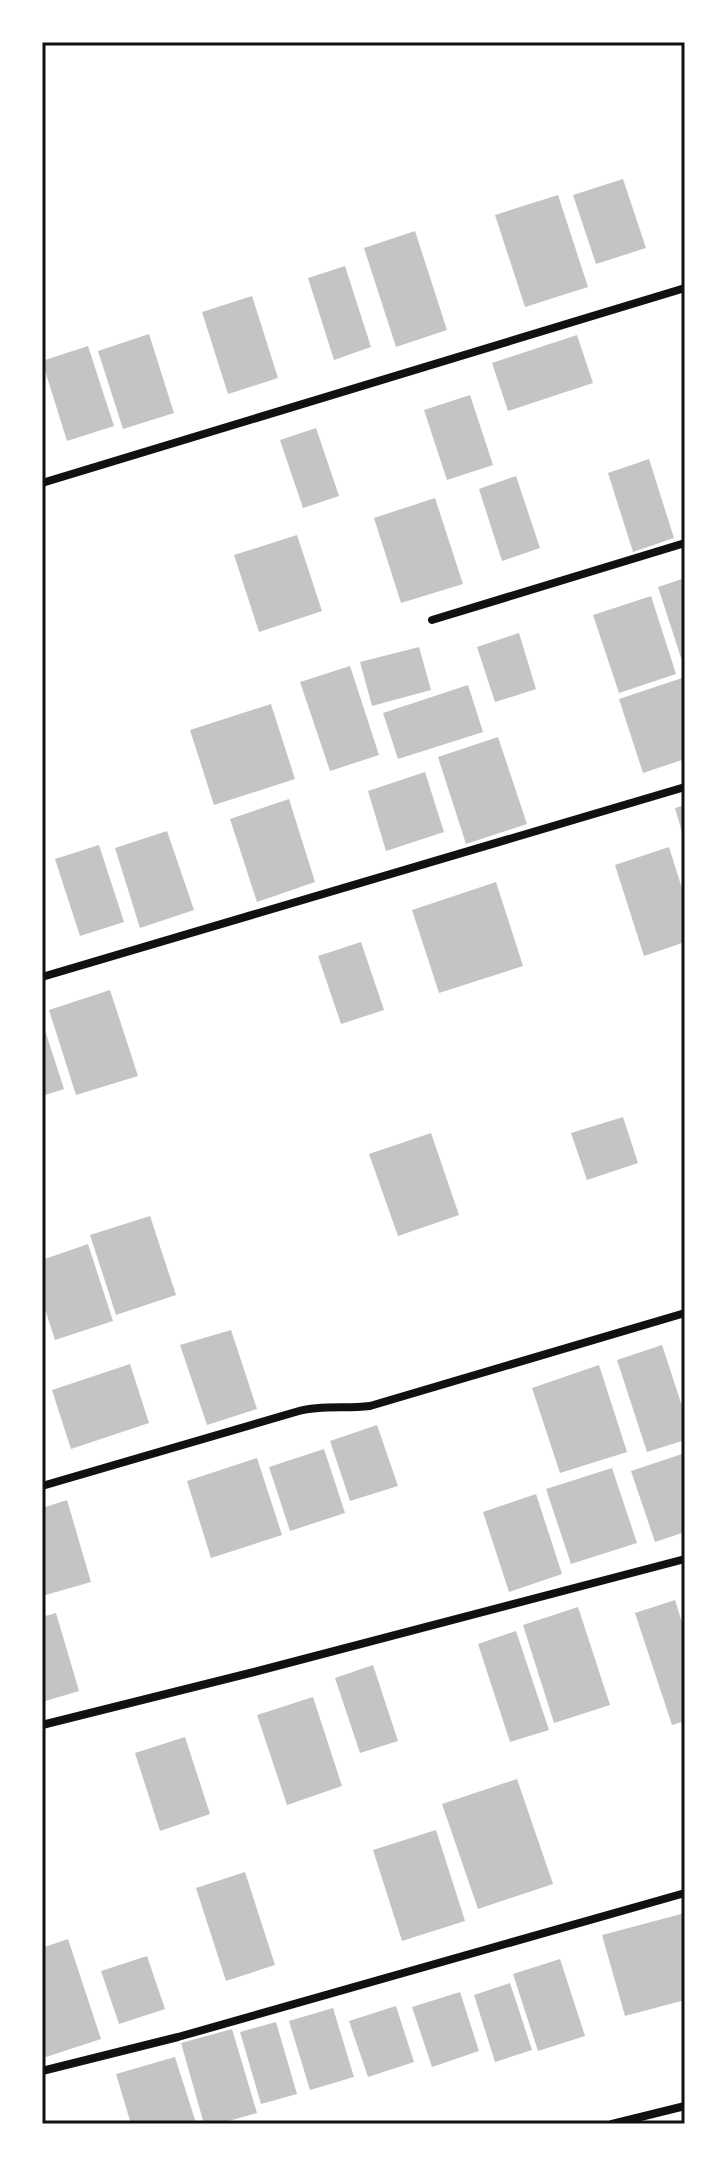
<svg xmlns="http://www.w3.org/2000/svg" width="727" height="2166" viewBox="0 0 727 2166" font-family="Raleway,sans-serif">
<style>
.building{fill:#c4c4c4}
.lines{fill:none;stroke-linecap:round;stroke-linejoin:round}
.minor{stroke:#111;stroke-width:8}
.neatline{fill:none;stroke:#111;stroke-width:3}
</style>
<rect width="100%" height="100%" fill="#fff"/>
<g class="building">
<path d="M623,179L646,248L596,264L573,195Z"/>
<path d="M558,195L588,287L525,307L495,215Z"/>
<path d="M415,231L447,330L396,347L364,248Z"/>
<path d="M345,266L371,347L334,360L308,278Z"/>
<path d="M252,296L278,378L228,394L202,312Z"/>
<path d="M149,334L174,413L123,429L98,351Z"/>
<path d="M577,335L593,383L508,411L492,363Z"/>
<path d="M88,346L114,426L67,441L42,361Z"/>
<path d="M470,395L493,465L447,480L424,410Z"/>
<path d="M316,428L339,496L303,508L280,440Z"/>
<path d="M649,459L674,538L633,552L608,473Z"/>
<path d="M516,476L540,548L502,561L479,489Z"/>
<path d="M435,498L463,584L401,603L374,518Z"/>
<path d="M297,535L322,611L259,632L234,555Z"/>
<path d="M685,578V667H684L658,587Z"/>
<path d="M651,596L676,674L619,693L593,615Z"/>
<path d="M519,633L536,689L495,702L477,647Z"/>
<path d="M419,647L431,690L372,706L360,662Z"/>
<path d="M350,666L379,755L330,771L300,682Z"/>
<path d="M685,677V759L643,773L619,699Z"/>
<path d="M468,685L483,732L398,759L383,713Z"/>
<path d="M271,704L295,779L214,805L190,730Z"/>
<path d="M498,737L527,824L466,844L438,757Z"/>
<path d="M425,772L444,832L386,851L368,791Z"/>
<path d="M289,799L315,882L257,902L230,819Z"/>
<path d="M685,805V839H684L675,808Z"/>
<path d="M167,831L194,910L140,928L115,848Z"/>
<path d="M99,845L124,922L80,936L55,859Z"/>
<path d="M669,847L685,898V942L644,956L615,865Z"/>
<path d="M496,882L523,966L439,993L412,910Z"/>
<path d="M361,942L384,1010L341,1024L318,956Z"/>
<path d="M110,990L138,1076L76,1095L49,1010Z"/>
<path d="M42,1021L64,1089L42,1096Z"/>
<path d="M623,1117L638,1163L587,1180L571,1133Z"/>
<path d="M431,1133L459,1215L398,1236L369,1154Z"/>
<path d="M150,1216L176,1295L116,1315L90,1235Z"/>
<path d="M88,1244L113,1321L55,1340L42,1300V1260Z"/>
<path d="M231,1330L257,1409L207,1425L180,1345Z"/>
<path d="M662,1345L685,1415V1440L647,1452L617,1360Z"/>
<path d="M130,1364L149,1423L71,1449L52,1390Z"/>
<path d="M599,1365L627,1452L560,1473L532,1388Z"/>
<path d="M377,1425L398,1486L350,1501L330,1441Z"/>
<path d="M324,1449L345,1513L290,1531L269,1467Z"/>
<path d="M685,1453V1532L655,1542L631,1471Z"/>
<path d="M257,1458L282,1535L211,1558L187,1481Z"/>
<path d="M612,1468L637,1543L571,1564L546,1489Z"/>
<path d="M536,1494L562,1574L509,1592L483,1512Z"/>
<path d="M67,1500L91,1582L42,1596V1508Z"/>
<path d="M675,1600L685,1632V1721L672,1725L635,1613Z"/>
<path d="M578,1607L610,1705L554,1723L523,1625Z"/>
<path d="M56,1613L79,1691L42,1702V1617Z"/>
<path d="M516,1631L549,1730L510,1742L478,1644Z"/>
<path d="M373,1665L398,1741L360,1753L335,1678Z"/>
<path d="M313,1697L342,1786L287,1805L257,1715Z"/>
<path d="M185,1737L210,1814L160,1831L135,1753Z"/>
<path d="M517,1779L553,1884L478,1909L442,1804Z"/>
<path d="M436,1830L465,1921L402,1941L373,1850Z"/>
<path d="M245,1872L275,1965L226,1981L196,1888Z"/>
<path d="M685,1913V2000L625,2016L602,1935Z"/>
<path d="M68,1939L101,2039L46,2057L42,2043V1948Z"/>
<path d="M147,1956L165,2009L119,2024L101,1971Z"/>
<path d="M560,1959L585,2036L538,2051L513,1974Z"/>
<path d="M510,1983L532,2050L495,2062L474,1995Z"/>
<path d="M460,1992L479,2051L432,2067L412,2007Z"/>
<path d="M396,2006L414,2062L368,2077L349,2021Z"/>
<path d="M333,2008L354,2077L310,2090L289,2021Z"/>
<path d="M276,2022L297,2094L261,2104L240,2032Z"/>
<path d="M232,2029L257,2113L218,2124H204L181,2043Z"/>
<path d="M175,2057L196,2123L131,2124L116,2074Z"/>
</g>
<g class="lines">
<g class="minor">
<path d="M42,483L685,288"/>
<path d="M432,620L685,543"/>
<path d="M42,977L685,787"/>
<path d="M42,1486L299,1411C322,1405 346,1409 370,1406L685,1313"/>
<path d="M42,1725L254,1672L685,1559"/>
<path d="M42,2071L178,2037L685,1893"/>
<path d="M612,2124L685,2106"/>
</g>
</g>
<rect width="727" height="2166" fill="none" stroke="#ffffff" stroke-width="88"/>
<rect x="44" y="44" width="639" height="2078" class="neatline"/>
</svg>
